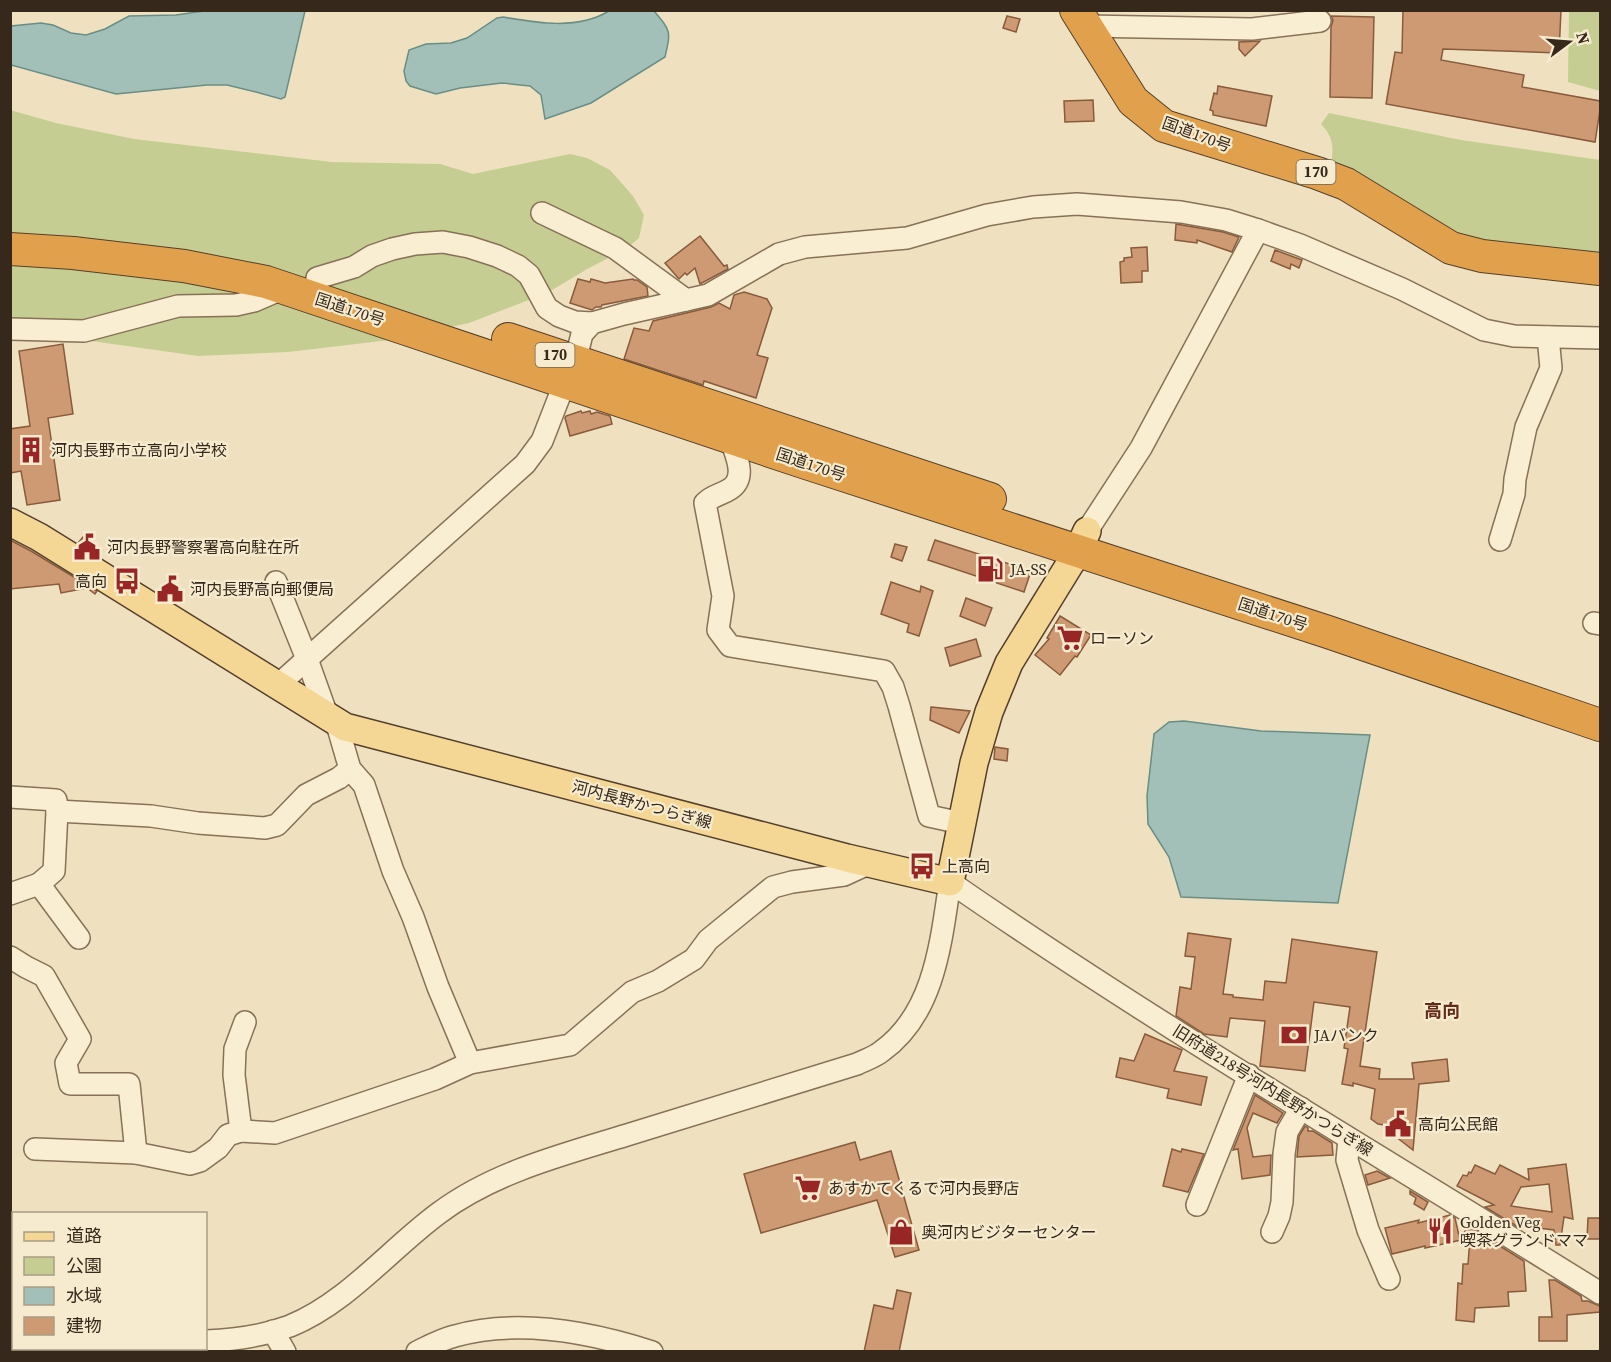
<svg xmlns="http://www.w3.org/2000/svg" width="1611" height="1362" viewBox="0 0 1611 1362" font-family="'Source Serif 4','Noto Sans JP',serif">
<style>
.green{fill:#c5cd92}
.water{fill:#a2c0b8;stroke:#698e85;stroke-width:1.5}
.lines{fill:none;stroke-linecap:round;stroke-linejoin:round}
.river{stroke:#a2c0b8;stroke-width:27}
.building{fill:#ce9a73;stroke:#875b3c;stroke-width:1.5;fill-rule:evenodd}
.minor-casing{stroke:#877157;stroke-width:24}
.major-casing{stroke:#553f2b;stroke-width:30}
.highway-casing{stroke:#553f2b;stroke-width:34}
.minor{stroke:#f9eed2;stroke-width:21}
.major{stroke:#f4d794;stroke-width:27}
.highway{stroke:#e1a14c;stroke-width:32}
.labels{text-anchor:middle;stroke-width:4.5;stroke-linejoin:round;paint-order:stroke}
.shield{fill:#f6ebce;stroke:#706351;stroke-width:1.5}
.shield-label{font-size:15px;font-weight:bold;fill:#36291c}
.street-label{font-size:16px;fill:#36291c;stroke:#f6ebce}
.poi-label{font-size:16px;fill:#36291c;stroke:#f6ebce;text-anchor:start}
.neighbourhood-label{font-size:18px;font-weight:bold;fill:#642a1a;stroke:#f6ebce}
</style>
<rect width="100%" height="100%" fill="#efe1bf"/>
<g class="green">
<path d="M1569,11H1600V91L1568,82Z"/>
<path d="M10,110L56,123L134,139L332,162L440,164L473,174L570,154L587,158L610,170L633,196L644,215L639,238L626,249L589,268L547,293L469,323L390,340L288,352L198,356L63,337L11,334Z"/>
<path d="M1329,113L1461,140L1600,160V255L1449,237L1331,167C1333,148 1335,139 1321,124Z"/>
</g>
<g class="water">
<path d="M204,11H305L285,97L281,99L256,92L227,85H207L116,94L11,65V26L41,23L53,25L71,33L86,35L105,29L129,16L176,15Z"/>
<path d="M609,11H654C671,31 671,31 665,57L591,103L545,119L541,95L530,86L502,83L460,88L436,94L410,86L406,81L404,71L409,50L426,44L451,43L467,38L497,18L503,17C537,23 578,30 609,11Z"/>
<path d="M1184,721L1261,731L1370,735L1338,903L1181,897L1169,857L1148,824L1147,796L1154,734L1169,722Z"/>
</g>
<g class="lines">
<path class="river" d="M24,1348L27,1352"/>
</g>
<g class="building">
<path d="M1403,10H1561L1559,53L1443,49L1441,60L1524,75L1522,87L1600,101V110L1595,142L1386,104L1395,52L1402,53Z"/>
<path d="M1007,16L1020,19L1016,32L1003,28Z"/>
<path d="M1331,16L1374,17L1372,98L1330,97L1331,27L1333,20Z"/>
<path d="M1260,41L1245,56L1239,49V42Z"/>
<path d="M1218,86L1272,96L1266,126L1213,115V111L1210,110L1214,93L1217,94Z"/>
<path d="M1093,100L1094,121L1065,122L1064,101Z"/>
<path d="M1176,224L1223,232L1239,237L1232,252L1197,240V243L1175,240Z"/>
<path d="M700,236L724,266L727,265L728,269L700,284L695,268L687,275L685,273L679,279L665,263Z"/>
<path d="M1147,247L1148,271H1142V282L1121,283L1120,262L1124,261V258L1132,257L1131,248Z"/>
<path d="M1275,250L1302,260L1299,268L1291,264L1290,269L1271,261Z"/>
<path d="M578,279L590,282L591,279L605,283L633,279L634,280H637L647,287L648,296L602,305L601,307H596L592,310L570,303Z"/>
<path d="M744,292L767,299L772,308L757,355L768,358L756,398L704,381L703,385L624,359L634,328L649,331L653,321L711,307L719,303L730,309L734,295Z"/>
<path d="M63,344L73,414L48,418L60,500L27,505L21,471L10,473V429L30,426L19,351Z"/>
<path d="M581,411L582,413L590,411L591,414L597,412L610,416L612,424L570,436L565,418L566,416Z"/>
<path d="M83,537L98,548L95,553L78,543Z"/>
<path d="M10,540L31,551L97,591L95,594L87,588L61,593L59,584L10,589Z"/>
<path d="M935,540L1031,571L1024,592L928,560Z"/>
<path d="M895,544L907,547L902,561L891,557Z"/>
<path d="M891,582L920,592L921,586L933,591L919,636L907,632L909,624L881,614Z"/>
<path d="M966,598L992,608L985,626L960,616Z"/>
<path d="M1060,616L1091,635L1077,657L1075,656L1060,675L1035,655L1049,639L1047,638Z"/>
<path d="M976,639L981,656L950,666L945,648Z"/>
<path d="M931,707L970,711L959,733L930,720Z"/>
<path d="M995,747L1008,749L1007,761L994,759Z"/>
<path d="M1188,933L1231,939L1223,994L1233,995V997L1263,1000L1265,981L1286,983L1292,939L1377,952L1360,1066L1380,1069L1379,1079H1414L1412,1063L1447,1059L1449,1081L1419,1084L1413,1150L1391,1133V1126L1378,1124L1371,1119L1375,1089L1353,1083V1086L1342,1084L1348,1049L1344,1048L1350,1007L1314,1002L1305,1071L1260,1066L1265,1021L1230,1018L1227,1037L1204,1034L1176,1016L1180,987L1191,989L1195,957L1185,956Z"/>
<path d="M1145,1034L1182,1050L1174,1071L1207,1077L1201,1105L1167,1098L1169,1089L1116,1077L1120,1058L1134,1061Z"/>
<path d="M1255,1095L1283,1113L1277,1123L1253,1113L1247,1128L1253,1157L1271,1155L1270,1175L1242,1179L1238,1149L1233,1150Z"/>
<path d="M1305,1126L1308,1128V1131H1313L1332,1143L1333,1155L1297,1157L1299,1136Z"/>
<path d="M855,1142L860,1160L891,1151L919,1250L895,1257L877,1200L761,1233L744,1174Z"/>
<path d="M1172,1149L1181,1152L1182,1149L1204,1154L1188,1192L1163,1186Z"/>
<path d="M1566,1164L1573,1219L1564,1217L1560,1245H1556L1554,1230L1521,1226V1229L1485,1207L1494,1205L1457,1186L1463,1175L1467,1176L1469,1172L1471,1173L1475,1165L1495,1174L1500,1165L1529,1180L1528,1169ZM1549,1184L1552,1212L1511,1206L1521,1187Z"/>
<path d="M1377,1171L1390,1178L1368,1185L1365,1175Z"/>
<path d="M1410,1191L1428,1202L1424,1210L1414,1204L1416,1198L1410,1194Z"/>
<path d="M1450,1215L1455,1218L1460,1240L1468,1226L1524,1261L1526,1291L1508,1292L1509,1306L1475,1308L1474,1322L1456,1320L1458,1283L1462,1284L1463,1264H1468L1470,1238L1425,1248V1246L1392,1254L1385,1228L1419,1220L1418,1223Z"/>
<path d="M1588,1218H1600V1239H1587Z"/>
<path d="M1549,1280H1555L1581,1296L1582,1301H1588L1600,1306V1312L1567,1315V1341H1539V1317H1552Z"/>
<path d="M897,1290L911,1293L899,1352H864L874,1305L893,1309Z"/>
</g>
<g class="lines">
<g class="minor-casing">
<g id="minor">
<path d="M1086,26L1252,29L1320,21"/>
<path d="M542,213L615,248L686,300"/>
<path d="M317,278L354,267L372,256L392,249L415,244L443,242L469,247L497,256L518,266L529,275L547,308L559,316L575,322L592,323"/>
<path d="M10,329L84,331L178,306L236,305L254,301L284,288"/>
<path d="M730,437C735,454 748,477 730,489C721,495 713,495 705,503L723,596L718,630L730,646L884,671L893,687L899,706L929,816L961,823"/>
<path d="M1087,531L1141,448L1258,230"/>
<path d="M1500,540L1514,494L1515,479L1526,427L1551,368L1548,337"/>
<path d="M276,582L307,659L327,715"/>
<path d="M1594,623L1600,624"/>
<path d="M278,685L525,464L542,441L565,382L575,362L582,334L592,323L624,314L708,295L779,254L805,247L907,238L987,215L1033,207L1077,204L1181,212L1226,220L1258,230L1300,245L1402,289L1484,330L1514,336L1600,338"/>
<path d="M336,721L350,769L364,785L393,871L413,917L438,987L470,1063"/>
<path d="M10,797L56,800L57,811L54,871L39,884L79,938"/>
<path d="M57,811L151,816L198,823L265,828L277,825L306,795L339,778L350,769"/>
<path d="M10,894L39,884"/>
<path d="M10,957L26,967L44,976L80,1039L66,1063L70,1084H129L136,1153"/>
<path d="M241,1131L234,1075L235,1049L245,1022"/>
<path d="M1349,1139L1347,1160L1368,1230L1389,1279"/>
<path d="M35,1149L136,1153L190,1164L200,1161L218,1148L228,1135L241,1131L275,1133L435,1079L470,1063L570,1045L632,992L658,981L694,959L708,940L773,887L792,882L844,875L870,863"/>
<path d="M1197,1205L1249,1075"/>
<path d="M1272,1232L1279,1216L1282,1202L1284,1154L1287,1132L1301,1108"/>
<path d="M10,1253L14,1255"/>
<path d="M273,1331L285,1352"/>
<path d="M206,1341C234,1340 263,1336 290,1326C347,1303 390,1249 439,1213C494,1172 562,1155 627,1135C703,1111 780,1088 857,1064C865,1060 875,1057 882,1051C935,1013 941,941 950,882C1161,1028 1383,1157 1600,1293"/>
<path d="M134,1348L145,1352"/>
<path d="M417,1352C429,1346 442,1339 455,1336C519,1318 590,1332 652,1352"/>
</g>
</g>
<g class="major-casing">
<path id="major" d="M10,522L39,537L345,727L847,858L950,882L974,763L989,712L1009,663L1078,551L1087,531"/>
</g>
<g class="highway-casing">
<g id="highway">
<path d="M1076,10L1133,101L1164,126L1317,173L1346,184L1451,248L1482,256L1600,269"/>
<path d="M10,249L73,253L184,266L266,282L803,462L1328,632L1600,725"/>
<path d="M508,339L990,499"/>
</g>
</g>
<use href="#minor" class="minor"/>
<use href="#major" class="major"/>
<use href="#highway" class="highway"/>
</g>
<defs>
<g id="building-bare" transform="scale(2.07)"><path d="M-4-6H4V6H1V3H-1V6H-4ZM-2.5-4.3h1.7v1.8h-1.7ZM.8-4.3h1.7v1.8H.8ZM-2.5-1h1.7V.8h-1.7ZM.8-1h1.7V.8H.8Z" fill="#982625" stroke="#f6ebce" stroke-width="2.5" paint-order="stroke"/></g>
<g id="civic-bare" transform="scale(2.07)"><path d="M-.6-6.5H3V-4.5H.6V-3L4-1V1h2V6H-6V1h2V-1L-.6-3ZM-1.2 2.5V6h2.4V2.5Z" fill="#982625" stroke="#f6ebce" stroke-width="2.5" paint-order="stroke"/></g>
<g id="fuel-bare" transform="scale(2.07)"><path d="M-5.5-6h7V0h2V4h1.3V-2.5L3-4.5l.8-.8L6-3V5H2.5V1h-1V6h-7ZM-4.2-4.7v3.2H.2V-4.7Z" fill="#982625" stroke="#f6ebce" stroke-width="2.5" paint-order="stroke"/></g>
<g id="bus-bare" transform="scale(2.07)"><path d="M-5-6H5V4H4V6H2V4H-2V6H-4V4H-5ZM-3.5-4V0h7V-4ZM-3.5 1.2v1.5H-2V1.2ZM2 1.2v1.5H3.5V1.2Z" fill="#982625" stroke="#f6ebce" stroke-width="2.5" paint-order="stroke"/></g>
<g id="supermarket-bare" transform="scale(2.07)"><path d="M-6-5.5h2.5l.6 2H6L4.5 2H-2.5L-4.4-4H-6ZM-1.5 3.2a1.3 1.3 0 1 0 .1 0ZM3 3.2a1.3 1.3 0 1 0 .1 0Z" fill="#982625" stroke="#f6ebce" stroke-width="2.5" paint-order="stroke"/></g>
<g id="bank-bare" transform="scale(2.07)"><path d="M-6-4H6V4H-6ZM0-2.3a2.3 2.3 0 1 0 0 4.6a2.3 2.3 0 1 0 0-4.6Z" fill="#982625" stroke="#f6ebce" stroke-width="2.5" paint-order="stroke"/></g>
<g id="restaurant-bare" transform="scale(2.07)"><path d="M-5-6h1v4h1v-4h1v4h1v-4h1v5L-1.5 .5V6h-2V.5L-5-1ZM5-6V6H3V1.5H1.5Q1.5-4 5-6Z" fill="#982625" stroke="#f6ebce" stroke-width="2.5" paint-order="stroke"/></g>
<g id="shop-bare" transform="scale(2.07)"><path d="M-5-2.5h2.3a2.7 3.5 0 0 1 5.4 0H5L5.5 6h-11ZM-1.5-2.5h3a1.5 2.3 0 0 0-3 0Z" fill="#982625" stroke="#f6ebce" stroke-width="2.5" paint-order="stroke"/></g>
</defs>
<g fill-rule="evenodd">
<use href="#building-bare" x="31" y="450"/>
<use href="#civic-bare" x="87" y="547"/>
<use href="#fuel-bare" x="990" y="569"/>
<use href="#bus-bare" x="127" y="581"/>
<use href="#civic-bare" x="170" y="589"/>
<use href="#supermarket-bare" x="1070" y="638"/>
<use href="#bus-bare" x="922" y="866"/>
<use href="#bank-bare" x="1294" y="1035"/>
<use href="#civic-bare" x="1398" y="1124"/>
<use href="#supermarket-bare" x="808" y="1188"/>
<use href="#restaurant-bare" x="1440" y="1231"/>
<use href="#shop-bare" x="901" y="1232"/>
</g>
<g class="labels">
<g class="shield">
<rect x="1296.5" y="160" width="39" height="24" rx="4.5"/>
<rect x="535.5" y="343" width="39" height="24" rx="4.5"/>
</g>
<g class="shield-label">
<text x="1316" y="177">170</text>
<text x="555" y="360">170</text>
</g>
<g class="street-label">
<text transform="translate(1197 134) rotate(20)" y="6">国道170号</text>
<text transform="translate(350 309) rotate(18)" y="6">国道170号</text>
<text transform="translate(811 464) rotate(18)" y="6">国道170号</text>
<text transform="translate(1273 614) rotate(18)" y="6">国道170号</text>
<text transform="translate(642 804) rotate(15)" y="6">河内長野かつらぎ線</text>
<text transform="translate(1273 1090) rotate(32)" y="6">旧府道218号河内長野かつらぎ線</text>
</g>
<g class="poi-label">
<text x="51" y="456">河内長野市立高向小学校</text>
<text x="107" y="553">河内長野警察署高向駐在所</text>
<text x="1010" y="575">JA-SS</text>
<text x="107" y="587" text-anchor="end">高向</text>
<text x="190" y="595">河内長野高向郵便局</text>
<text x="1090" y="644">ローソン</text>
<text x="942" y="872">上高向</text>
<text x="1314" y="1041">JAバンク</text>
<text x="1418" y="1130">高向公民館</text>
<text x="828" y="1194">あすかてくるで河内長野店</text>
<text x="1460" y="1228">Golden Veg<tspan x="1460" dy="18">喫茶グランドママ</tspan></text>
<text x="921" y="1238">奥河内ビジターセンター</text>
</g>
<g class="neighbourhood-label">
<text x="1442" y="1017">高向</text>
</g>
</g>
<rect width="1611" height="1362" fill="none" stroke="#36291c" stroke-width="24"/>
<rect x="12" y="1212" width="195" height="138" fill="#f6ebce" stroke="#a99d87" stroke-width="1.5"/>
<rect x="24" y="1232" width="30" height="9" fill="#f4d794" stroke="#a99d87" stroke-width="1.5"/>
<text x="66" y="1242" font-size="18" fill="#36291c">道路</text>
<rect x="24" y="1257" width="30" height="18" fill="#c5cd92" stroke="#a99d87" stroke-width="1.5"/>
<text x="66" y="1272" font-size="18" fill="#36291c">公園</text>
<rect x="24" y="1287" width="30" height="18" fill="#a2c0b8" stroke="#a99d87" stroke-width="1.5"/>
<text x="66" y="1302" font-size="18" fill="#36291c">水域</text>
<rect x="24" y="1317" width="30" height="18" fill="#ce9a73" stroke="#a99d87" stroke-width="1.5"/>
<text x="66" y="1332" font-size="18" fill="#36291c">建物</text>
<g transform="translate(1569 42) rotate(74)" stroke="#f6ebce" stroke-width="4.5" paint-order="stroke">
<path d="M0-4.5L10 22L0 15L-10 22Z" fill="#36291c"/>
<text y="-9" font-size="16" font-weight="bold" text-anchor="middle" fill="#36291c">N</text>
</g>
</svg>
